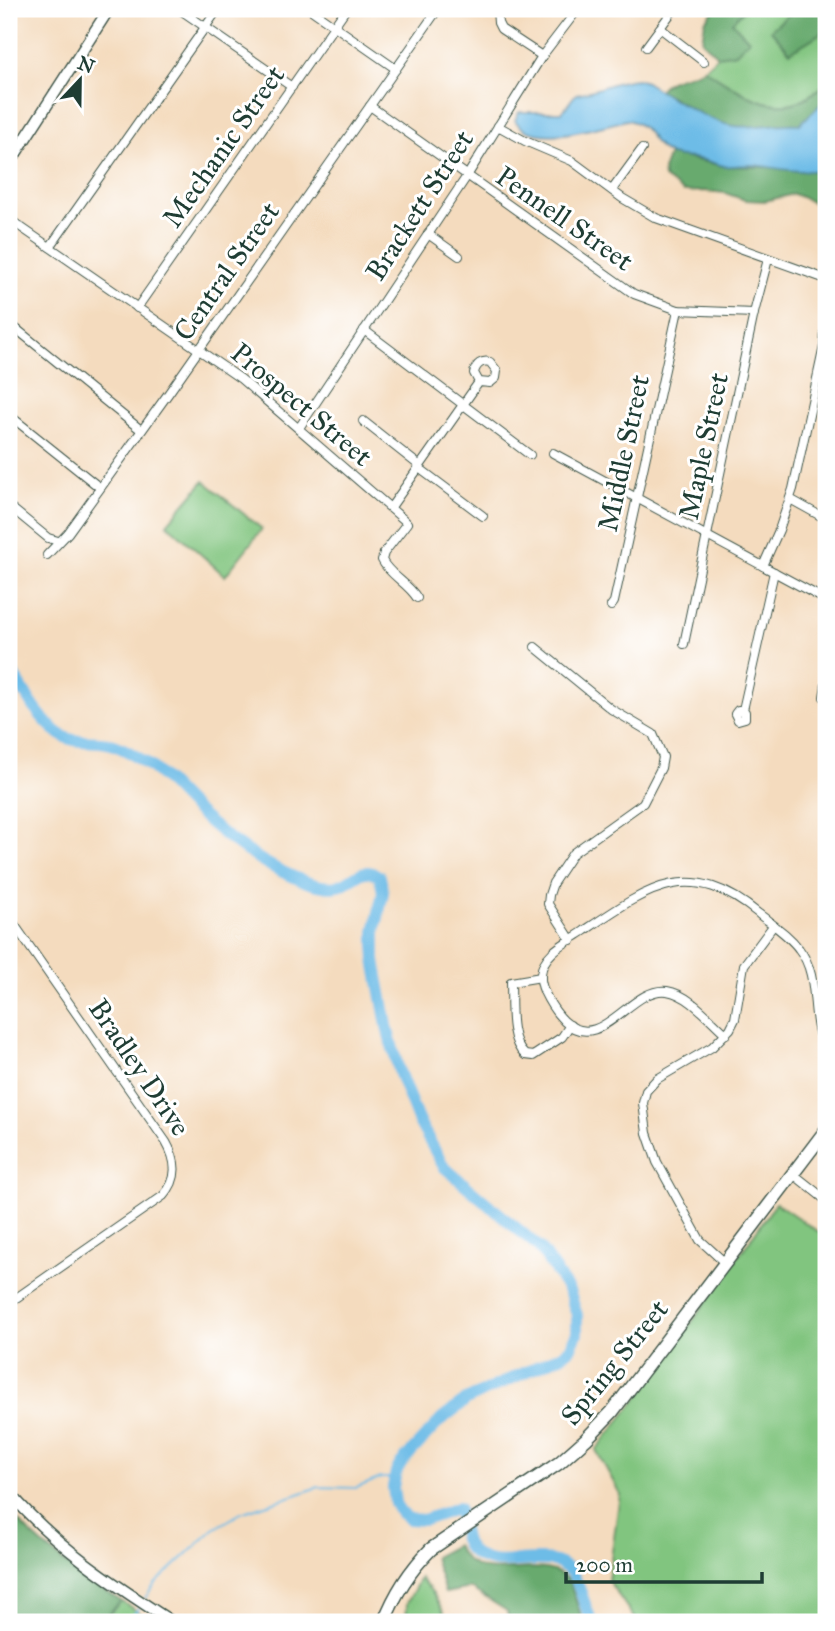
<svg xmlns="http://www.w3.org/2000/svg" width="835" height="1631" viewBox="0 0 835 1631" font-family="'IM FELL Great Primer',serif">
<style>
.green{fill:#81c57f;stroke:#50815a;stroke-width:2}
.forest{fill:#68aa6e;stroke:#447451;stroke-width:2}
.water{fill:#6dbce7;stroke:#467c8e;stroke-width:2}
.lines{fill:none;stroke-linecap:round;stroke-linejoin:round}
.stream{stroke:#6dbce7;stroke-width:2}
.river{stroke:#6dbce7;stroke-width:12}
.street-casing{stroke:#3f5549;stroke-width:10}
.secondary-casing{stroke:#3f5549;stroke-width:13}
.primary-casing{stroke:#3f5549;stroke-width:15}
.street{stroke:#fff;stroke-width:8}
.secondary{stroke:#fff;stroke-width:10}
.primary{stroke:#fff;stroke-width:12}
.labels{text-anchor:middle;stroke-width:6;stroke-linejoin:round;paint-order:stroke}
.street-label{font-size:28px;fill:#1f3d34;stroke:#fff}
</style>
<rect width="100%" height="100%" fill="#fff"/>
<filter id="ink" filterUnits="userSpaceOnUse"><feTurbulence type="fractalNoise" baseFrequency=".0143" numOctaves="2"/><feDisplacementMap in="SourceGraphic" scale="14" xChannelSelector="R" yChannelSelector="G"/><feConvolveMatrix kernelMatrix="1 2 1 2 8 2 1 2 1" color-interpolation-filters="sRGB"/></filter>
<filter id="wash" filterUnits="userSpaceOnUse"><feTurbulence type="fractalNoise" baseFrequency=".00686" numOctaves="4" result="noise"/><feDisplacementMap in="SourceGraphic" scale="28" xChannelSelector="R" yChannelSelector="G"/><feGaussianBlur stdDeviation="1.57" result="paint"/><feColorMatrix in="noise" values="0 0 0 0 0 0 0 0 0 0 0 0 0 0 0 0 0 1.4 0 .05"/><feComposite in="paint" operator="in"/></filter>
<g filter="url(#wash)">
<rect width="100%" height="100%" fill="#f4dbbe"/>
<g class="green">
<path d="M745,9H795L771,30L790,52L826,30V84C817,90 807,99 797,102C764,113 731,85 704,69L718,56L736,53L748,39L731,22Z"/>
<path d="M204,481L262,529L225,576L167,524Z"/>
<path d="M776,1203L826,1237V1622H637L608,1580L620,1494L596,1450L644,1390Z"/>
<path d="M420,1578L433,1593L449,1622H406L407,1603Z"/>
<path d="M121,1601L154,1622H101Z"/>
</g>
<g class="forest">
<path d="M715,9H745L732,22L749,40L736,53L718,56L702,41L705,21Z"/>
<path d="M795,9H826V30L790,52L771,30Z"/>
<path d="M704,69C731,85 764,113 797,102C807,99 817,90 826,84V102L822,103L800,124C778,122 754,129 733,126C707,122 682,102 659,90C670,76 689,77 704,69Z"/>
<path d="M669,154L724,166L823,169L826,167V208L794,194L765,201L745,200L725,193L705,191L684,192L664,178L663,170Z"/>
<path d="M9,1511C41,1548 80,1575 121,1601L101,1622H9Z"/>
<path d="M456,1545C460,1553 466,1561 474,1565C497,1579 550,1555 568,1581C574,1590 579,1611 583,1622H509L507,1611L470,1588L445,1593L434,1557Z"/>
</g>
<path class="water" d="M637,79L646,82C666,95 711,123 734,126C754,129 778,122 800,124L822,103L826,102V167C810,177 771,166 751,165C743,165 733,167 724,166C715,164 707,160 698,159C689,157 680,158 671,155C649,146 652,125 627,120C600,126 532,150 515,120L519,112H562L576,94C598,91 615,80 637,79Z"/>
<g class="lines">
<g class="stream">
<path d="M145,1598L156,1583L214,1529L241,1513L319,1487L356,1488L381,1478H394"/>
<path d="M128,1622L139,1607"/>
</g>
<path class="river" d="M9,667C23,689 38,719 60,734C73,744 92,740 107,743C119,746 130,752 140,759C160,771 174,790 191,806C220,833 259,863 296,878C308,883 324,889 337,886C354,882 362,863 380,877L383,892L375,932V960L388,1031L400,1074L418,1120L444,1167L539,1247L569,1291L577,1315V1334L570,1349L562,1355L466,1400L441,1420L401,1463L396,1472L393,1487L395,1503L400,1512L409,1519L424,1520L458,1508C463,1519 460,1538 469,1549C496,1579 546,1543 571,1572C580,1583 585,1608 592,1622"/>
</g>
</g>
<g filter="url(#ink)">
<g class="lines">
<g class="street-casing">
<g id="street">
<path d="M179,9L292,87"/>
<path d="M310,9L396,69"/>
<path d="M497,10L498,23L501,29L542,56"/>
<path d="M660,28L704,62"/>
<path d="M646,47L674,9"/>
<path d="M370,106L634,294L678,310L754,313"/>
<path d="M498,126L525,141L572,161L622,198L656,218L826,279"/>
<path d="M9,136L21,144"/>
<path d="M612,190L642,149"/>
<path d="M9,219L241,379L403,519L407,523L384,553L382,560C389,575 408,583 417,598"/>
<path d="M428,234L459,256"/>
<path d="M50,247L218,9"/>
<path d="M137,308L346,9"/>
<path d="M9,323L141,430"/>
<path d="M364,330L530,455"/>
<path d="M9,415L99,487"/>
<path d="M363,421L420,466"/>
<path d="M299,428L467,176L542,56L578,9"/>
<path d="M553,453L826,600"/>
<path d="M419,468L483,516"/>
<path d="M790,499L826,519"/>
<path d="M9,506L48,538L58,541"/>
<path d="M391,507L479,382L490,383L496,378L497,371L490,362C482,360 476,364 474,373L479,382"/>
<path d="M47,555L68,533L168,394L438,9"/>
<path d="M763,566L779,530L793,489L824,346L826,311"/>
<path d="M611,606L614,602L678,310"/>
<path d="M684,644L754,313L768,259"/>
<path d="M535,647L611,709L653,734L663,757L661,768L643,803L573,853L553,883L549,895L548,904L571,940"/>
<path d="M824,697L826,684"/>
<path d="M743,710L745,712V718L738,720L735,714L738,710H743L774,572"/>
<path d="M9,917L166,1142C177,1161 179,1179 163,1196L9,1303"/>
<path d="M541,977L511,982C512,1004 508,1040 525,1055L533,1056L562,1037L570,1025"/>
<path d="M726,1034C710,1020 689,994 667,991C630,986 601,1056 564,1021C554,1011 539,989 541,974C543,952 568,942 584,931C649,887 690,857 759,914C773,925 789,935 799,949C822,978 808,1019 826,1050"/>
<path d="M792,1173L826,1200"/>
<path d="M724,1262L700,1240L657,1162L647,1133L643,1103L646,1091L657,1079L712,1047L730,1029L735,1019L744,965L773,926"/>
</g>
</g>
<g class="secondary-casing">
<g id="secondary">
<path d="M9,164L109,9"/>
<path d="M9,1492C55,1546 113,1584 172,1622"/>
</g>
</g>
<g class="primary-casing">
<path id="primary" d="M384,1622C395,1593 409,1571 431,1549L559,1463L586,1439L612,1412L826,1130"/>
</g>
<use href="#street" class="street"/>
<use href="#secondary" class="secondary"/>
<use href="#primary" class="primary"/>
</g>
</g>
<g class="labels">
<g class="street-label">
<text transform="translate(223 146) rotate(-55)" y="10">Mechanic Street</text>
<text transform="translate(419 205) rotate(-57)" y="10">Brackett Street</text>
<text transform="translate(565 218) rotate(35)" y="10">Pennell Street</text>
<text transform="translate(226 271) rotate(-55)" y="10">Central Street</text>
<text transform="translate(302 404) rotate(40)" y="10">Prospect Street</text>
<text transform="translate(703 446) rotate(-78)" y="10">Maple Street</text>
<text transform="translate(623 453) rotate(-78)" y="10">Middle Street</text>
<text transform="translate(140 1067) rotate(56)" y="10">Bradley Drive</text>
<text transform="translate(614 1362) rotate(-51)" y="10">Spring Street</text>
</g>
</g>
<rect width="835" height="1631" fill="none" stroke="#fff" stroke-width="35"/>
<g transform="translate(80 80) rotate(22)" stroke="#ffffff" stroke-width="5" paint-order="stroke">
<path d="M0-5L12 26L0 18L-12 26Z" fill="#1f3d34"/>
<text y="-10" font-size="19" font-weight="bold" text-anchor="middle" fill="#1f3d34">N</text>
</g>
<path d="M566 1572v10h196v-10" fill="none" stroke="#1f3d34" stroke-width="3.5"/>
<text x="576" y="1572" font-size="21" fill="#1f3d34" stroke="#ffffff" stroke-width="5" paint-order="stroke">200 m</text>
</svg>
